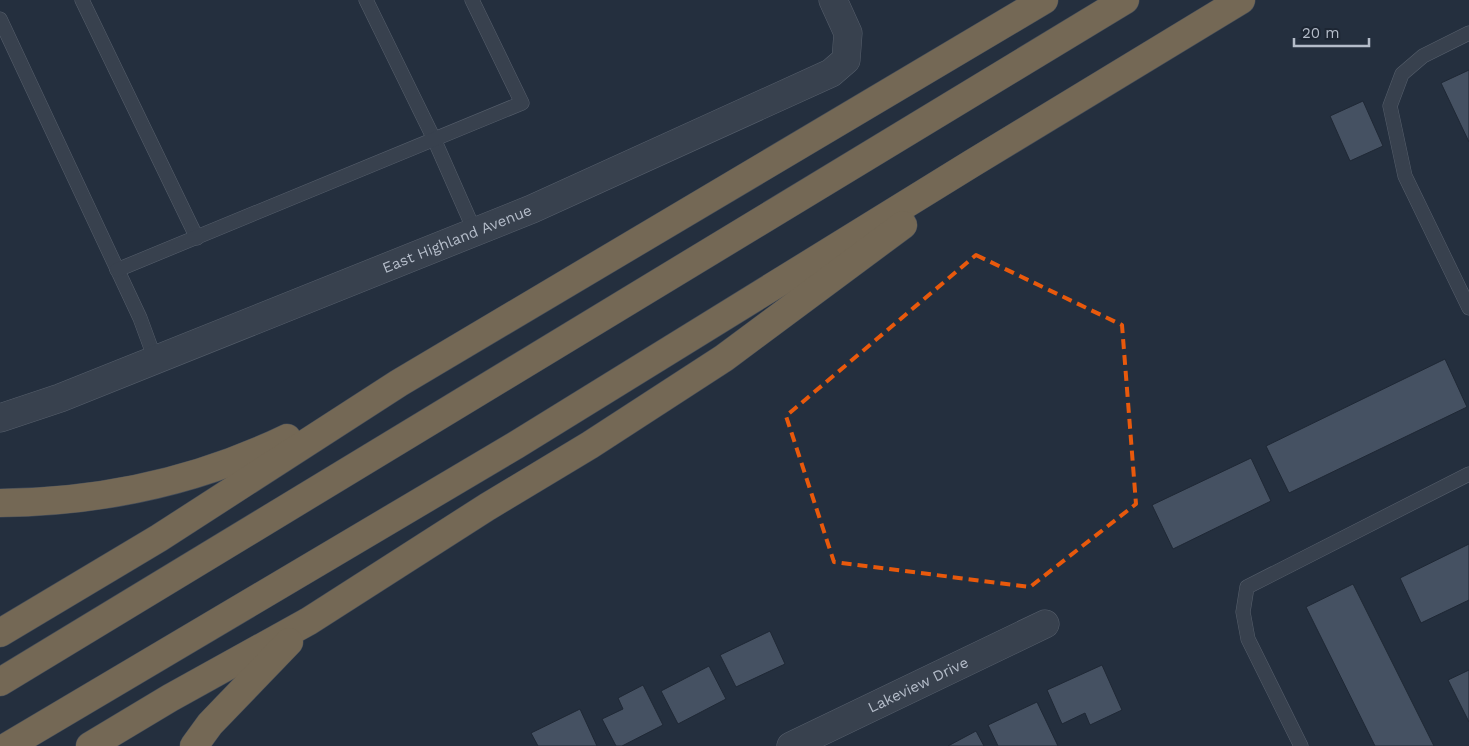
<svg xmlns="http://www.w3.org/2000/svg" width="1469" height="746" viewBox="0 0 1469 746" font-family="'Work Sans',sans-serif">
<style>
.building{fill:#455162;stroke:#1f2835}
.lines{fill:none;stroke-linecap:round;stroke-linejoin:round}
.lane-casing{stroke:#565f6c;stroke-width:15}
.street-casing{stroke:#565f6c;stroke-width:29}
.highway-casing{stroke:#434c59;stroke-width:29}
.lane{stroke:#38414e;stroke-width:14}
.street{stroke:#38414e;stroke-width:28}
.highway{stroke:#746855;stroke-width:28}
.marked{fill:none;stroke:#e8590c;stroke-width:4;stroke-dasharray:10 6;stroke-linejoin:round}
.labels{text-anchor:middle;stroke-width:4.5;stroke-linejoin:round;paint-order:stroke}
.street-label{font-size:15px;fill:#b4bcc9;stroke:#1d2633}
</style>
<rect width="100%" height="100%" fill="#242f3e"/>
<g class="building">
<path d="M1469,70V142L1441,83Z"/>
<path d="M1363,101L1383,146L1350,161L1330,116Z"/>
<path d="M1445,359L1467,407L1289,493L1266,446Z"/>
<path d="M1251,458L1271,501L1173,549L1152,505Z"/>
<path d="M1469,544V600L1421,623L1400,578Z"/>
<path d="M1353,584L1434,746H1375L1306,607Z"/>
<path d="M770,631L785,664L736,687L720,655Z"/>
<path d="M1102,665L1122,710L1090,725L1085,713L1062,724L1047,690Z"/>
<path d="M709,666L726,699L678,724L661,691Z"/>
<path d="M1469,670V722L1448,680Z"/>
<path d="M643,685L663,725L622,746H616L602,719L623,709L618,698Z"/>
<path d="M1037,702L1058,746H998L988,725Z"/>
<path d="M580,709L597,746H538L531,733Z"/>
<path d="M976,731L984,746H948Z"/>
</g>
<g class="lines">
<g class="lane-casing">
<g id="lane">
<path d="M82,0L197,238"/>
<path d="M366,0L434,139L475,232"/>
<path d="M0,19L140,318L155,359"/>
<path d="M1469,33L1423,56L1402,74L1390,106L1405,176L1469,308"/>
<path d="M117,270L522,103L472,0"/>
<path d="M1301,746L1248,639L1243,612L1247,587L1469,474"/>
</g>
</g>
<g class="street-casing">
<g id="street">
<path id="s1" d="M0,418L60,398L532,209L831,73L846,60L848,33L833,0"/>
<path id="s2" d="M791,746L1045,624"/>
</g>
</g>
<g class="highway-casing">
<g id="highway">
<path d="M0,503C99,502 198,481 287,438"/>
<path d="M0,633L159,538L399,383L1044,0"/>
<path d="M0,682L1125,0"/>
<path d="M8,746L516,445L971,164L1241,0"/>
<path d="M90,746L170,698L309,621L487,507L590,445L724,358L903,225"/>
<path d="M194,746L210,724L289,642"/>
</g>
</g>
<use href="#lane" class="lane"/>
<use href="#street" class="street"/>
<use href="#highway" class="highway"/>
</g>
<path class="marked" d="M976,255L1122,325L1136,504L1030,587L834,562L786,416Z"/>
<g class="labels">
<g class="street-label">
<text dy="5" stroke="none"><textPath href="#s1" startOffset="491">East Highland Avenue</textPath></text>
<text dy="5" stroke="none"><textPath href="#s2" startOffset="141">Lakeview Drive</textPath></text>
</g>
</g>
<path d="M1294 38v8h75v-8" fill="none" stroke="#b4bcc9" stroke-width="2.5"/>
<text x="1302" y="38" font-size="15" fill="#b4bcc9" stroke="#1d2633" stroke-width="4" paint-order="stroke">20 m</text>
</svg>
